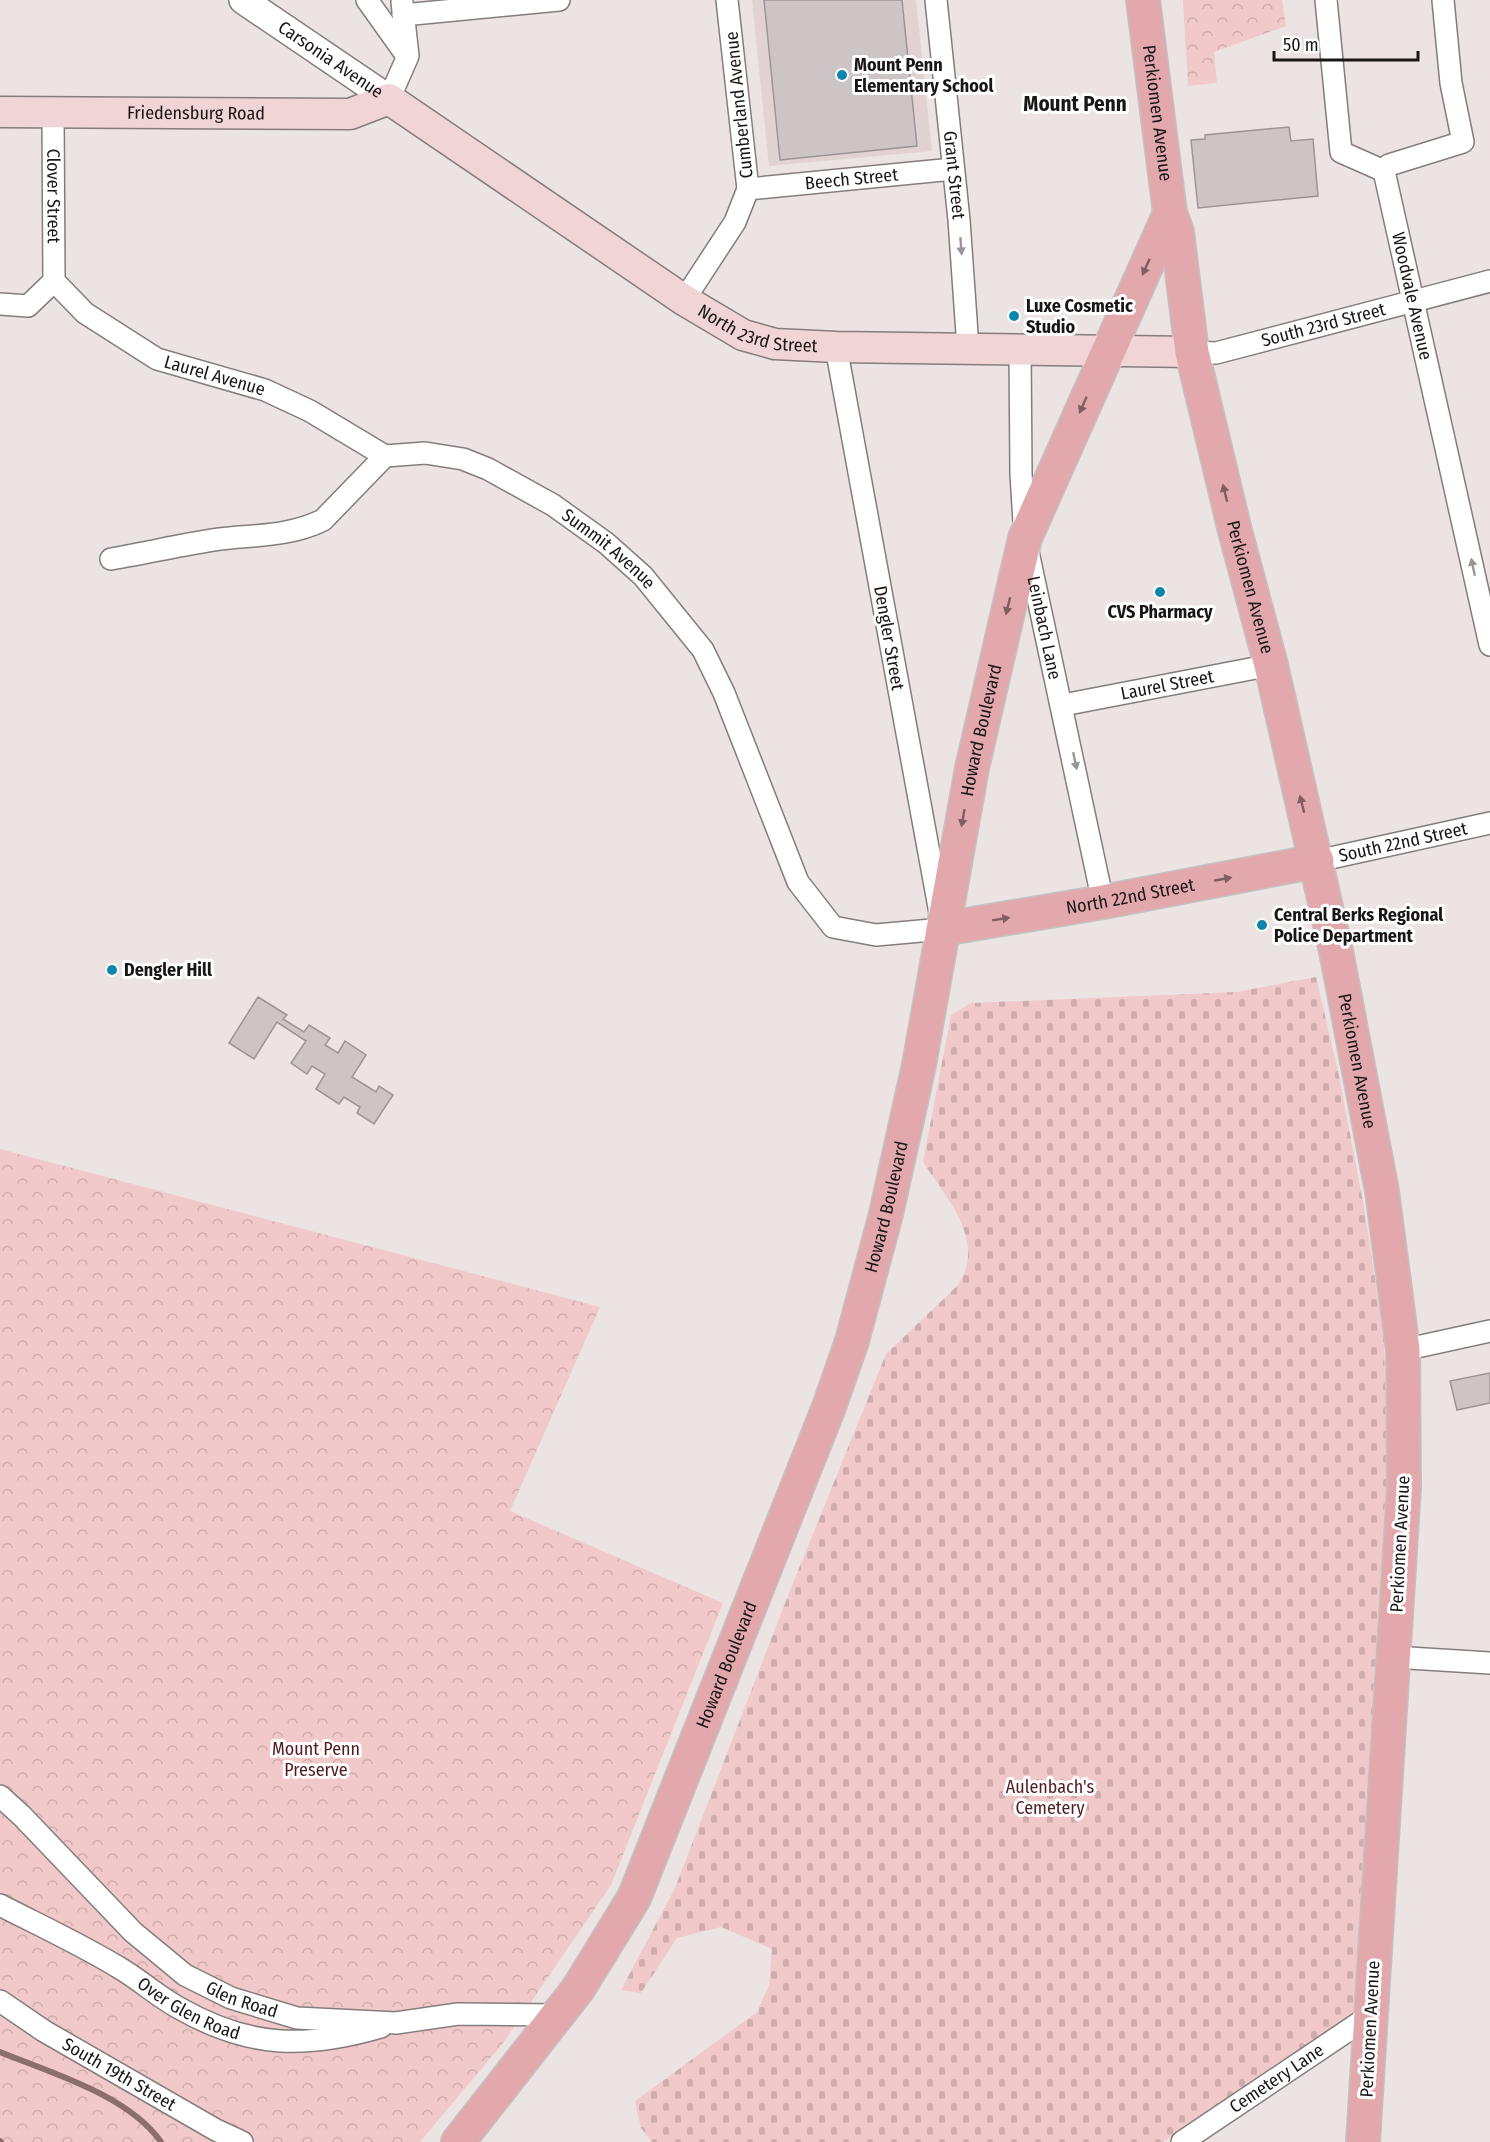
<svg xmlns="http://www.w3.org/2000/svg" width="1490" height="2142" viewBox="0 0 1490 2142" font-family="'Fira Sans Condensed',sans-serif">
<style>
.built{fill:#e3d2d2}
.cemetery{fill:url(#cemetery-stones)}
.park{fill:url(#park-crowns)}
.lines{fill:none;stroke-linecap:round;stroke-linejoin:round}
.stream{stroke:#8c6e6e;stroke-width:6}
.building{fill:#cdc5c5;stroke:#9d9595;stroke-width:1.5}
.minor-casing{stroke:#857d7d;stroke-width:24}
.tertiary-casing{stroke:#857d7d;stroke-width:30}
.secondary-casing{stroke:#857d7d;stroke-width:33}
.primary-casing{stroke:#c3c2c2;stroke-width:36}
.minor{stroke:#fff;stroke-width:21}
.tertiary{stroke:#fff;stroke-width:27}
.secondary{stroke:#f1d4d6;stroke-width:30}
.primary{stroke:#e3a8ac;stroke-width:33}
.oneway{fill:#989696}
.oneway2{fill:#7e5f61}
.poi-dot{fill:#0e85aa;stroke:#fff;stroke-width:2}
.labels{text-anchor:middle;stroke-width:6;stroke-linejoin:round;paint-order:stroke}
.street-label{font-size:18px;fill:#191616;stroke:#fff}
.poi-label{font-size:18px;font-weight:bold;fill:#191616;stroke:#fff;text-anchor:start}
.park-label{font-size:18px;fill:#501b21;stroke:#fff}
.quarter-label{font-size:21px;font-weight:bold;fill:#191616;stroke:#fff}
</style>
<defs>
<pattern id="cemetery-stones" width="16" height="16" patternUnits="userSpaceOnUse" patternTransform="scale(1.5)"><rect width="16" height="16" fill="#f2c9ca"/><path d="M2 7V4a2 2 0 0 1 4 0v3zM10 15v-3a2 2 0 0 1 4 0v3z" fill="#cfacad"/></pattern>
<pattern id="park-crowns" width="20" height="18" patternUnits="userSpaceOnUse" patternTransform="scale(1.5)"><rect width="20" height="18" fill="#f2c9ca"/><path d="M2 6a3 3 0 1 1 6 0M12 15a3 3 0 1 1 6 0" fill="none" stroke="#cfacad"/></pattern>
</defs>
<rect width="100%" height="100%" fill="#ece3e3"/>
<path class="built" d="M752,0H916L932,151L769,166Z"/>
<path class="cemetery" d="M1316,977L1338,1071L1364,1207L1384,1339L1387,1472L1353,2014L1163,2142H652L641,2128L635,2101L757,2012L769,1985L772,1949L721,1927L677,1938L641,1993L621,1990L675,1888L789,1593L886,1354L957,1286C988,1242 947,1199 923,1162L951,1015L971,1003L1237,992Z"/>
<g class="park">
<path d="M1183,0H1282L1286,26L1214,52L1217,83L1188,86Z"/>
<path d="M0,1149L600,1307L510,1511L723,1603L611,1885L503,2043L420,2142H0Z"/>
</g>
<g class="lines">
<g class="stream">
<path d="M0,2052C51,2073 128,2095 161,2142"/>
<path d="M0,2141L1,2142"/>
</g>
</g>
<g class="building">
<path d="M764,0H902L917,146L780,160Z"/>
<path d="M1289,127L1291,141L1313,139L1318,196L1198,208L1191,140L1205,139V135Z"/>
<path d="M258,997L287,1015L283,1019L304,1032L309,1025L330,1038L325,1045L338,1053L345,1041L366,1055L352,1077L376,1092L379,1086L393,1095L374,1124L357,1113L360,1107L344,1097L339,1104L316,1089L325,1074L312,1066L307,1074L291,1063L306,1041L277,1022L254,1059L229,1043Z"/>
<path d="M1490,1373V1403L1457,1410L1450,1381Z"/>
</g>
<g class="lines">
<g class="minor-casing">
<g id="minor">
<path d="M367,0L407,56"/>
<path id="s1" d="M936,0L959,220L968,348"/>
<path d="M1326,0L1341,152L1384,171"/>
<path id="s2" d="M1443,0L1451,83L1463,142L1389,165L1384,171L1490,645"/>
<path d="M403,15L559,0"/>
<path d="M389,99L408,56L402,2"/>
<path id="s3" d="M53,112L54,281"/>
<path id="s4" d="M748,189L953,169"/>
<path id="s5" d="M54,281L85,313L157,359L265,390L310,411L385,456"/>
<path d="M684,300L735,222L748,189L727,0"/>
<path d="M0,304L28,306L54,281"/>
<path id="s6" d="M1020,350L1021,474L1025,538L1103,902"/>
<path id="s7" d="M1192,352L1216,353L1490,281"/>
<path id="s8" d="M111,559C147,553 184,544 220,539C256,535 291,536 323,520L385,456L425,453L463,459L488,469L553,505L606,543L643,576L703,650L724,693L798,882L833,927L876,935L943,929L836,347"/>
<path id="s9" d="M1063,705L1271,665"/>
<path id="s10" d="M1317,861L1490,823"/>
<path d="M1403,1350L1490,1331"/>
<path d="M1393,1657L1490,1663"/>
<path id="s11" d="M0,1796L22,1816L133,1932L185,1975L231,1998L297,2018L396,2023L458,2014L559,2015"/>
<path id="s12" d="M0,1905C39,1925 80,1944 118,1967C139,1979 157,1996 179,2008C249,2048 305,2049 381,2027"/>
<path id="s13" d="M0,2001L44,2031L216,2130L242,2142"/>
<path id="s14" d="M1182,2142L1371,2015"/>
</g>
</g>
<g class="tertiary-casing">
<g id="tertiary">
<path id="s15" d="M243,0L389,99"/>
</g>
</g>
<g class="secondary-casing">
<g id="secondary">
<path id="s16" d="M0,112L350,114L389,99L684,300L743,335L775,344L836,347L1192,352"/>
</g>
</g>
<g class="primary-casing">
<g id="primary">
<path id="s17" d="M1143,0L1170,213L1177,232L1192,352L1235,531L1271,665L1336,951L1382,1191L1403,1350L1404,1487L1363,2142"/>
<path id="s18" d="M943,929L1103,902L1317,861"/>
<path id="s19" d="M458,2142L578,1989L634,1898L829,1407L852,1341L886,1214L919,1065L972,768L1025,538L1170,213"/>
</g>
</g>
<use href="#minor" class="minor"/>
<use href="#tertiary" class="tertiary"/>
<use href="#secondary" class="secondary"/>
<use href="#primary" class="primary"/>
</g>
<defs><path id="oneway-solid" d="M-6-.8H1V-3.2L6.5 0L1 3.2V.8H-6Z" transform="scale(1.5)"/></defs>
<g class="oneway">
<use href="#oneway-solid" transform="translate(961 246) rotate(86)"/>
<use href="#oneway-solid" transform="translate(1473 567) rotate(-102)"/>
<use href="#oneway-solid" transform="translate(1075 761) rotate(78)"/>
</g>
<g class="oneway2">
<use href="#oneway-solid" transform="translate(1146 267) rotate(114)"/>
<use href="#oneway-solid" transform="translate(1083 405) rotate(114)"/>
<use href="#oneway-solid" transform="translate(1225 493) rotate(-104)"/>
<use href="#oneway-solid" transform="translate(1008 606) rotate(104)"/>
<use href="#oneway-solid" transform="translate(1302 804) rotate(-104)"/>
<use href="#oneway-solid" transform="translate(963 818) rotate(100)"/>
<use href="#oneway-solid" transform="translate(1223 879) rotate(-11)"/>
<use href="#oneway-solid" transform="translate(1001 919) rotate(-9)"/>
</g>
<g class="poi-dot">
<circle cx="842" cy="75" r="6"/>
<circle cx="1014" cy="316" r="6"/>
<circle cx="1160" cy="592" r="6"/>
<circle cx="1262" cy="925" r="6"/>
<circle cx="112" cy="970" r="6"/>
</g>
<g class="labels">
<g class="street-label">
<text dy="6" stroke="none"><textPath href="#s15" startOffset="106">Carsonia Avenue</textPath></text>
<text transform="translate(739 105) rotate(-96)" y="6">Cumberland Avenue</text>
<text dy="6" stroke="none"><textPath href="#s17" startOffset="114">Perkiomen Avenue</textPath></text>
<text dy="6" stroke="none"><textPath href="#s16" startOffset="196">Friedensburg Road</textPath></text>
<text dy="6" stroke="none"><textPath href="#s1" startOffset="176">Grant Street</textPath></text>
<text dy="6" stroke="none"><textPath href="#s4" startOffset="104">Beech Street</textPath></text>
<text dy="6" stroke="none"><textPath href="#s3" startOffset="84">Clover Street</textPath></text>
<text dy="6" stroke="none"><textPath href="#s2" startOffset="357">Woodvale Avenue</textPath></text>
<text dy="6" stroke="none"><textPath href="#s16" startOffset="830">North 23rd Street</textPath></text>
<text dy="6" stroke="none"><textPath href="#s7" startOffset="135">South 23rd Street</textPath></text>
<text dy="6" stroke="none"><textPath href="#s5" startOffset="190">Laurel Avenue</textPath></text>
<text dy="6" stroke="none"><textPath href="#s8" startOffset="556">Summit Avenue</textPath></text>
<text dy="6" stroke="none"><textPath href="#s17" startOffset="598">Perkiomen Avenue</textPath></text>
<text dy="6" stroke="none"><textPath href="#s6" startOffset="280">Leinbach Lane</textPath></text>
<text transform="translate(889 638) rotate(80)" y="6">Dengler Street</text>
<text dy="6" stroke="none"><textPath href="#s9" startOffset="106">Laurel Street</textPath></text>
<text dy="6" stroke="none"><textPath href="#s19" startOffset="1524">Howard Boulevard</textPath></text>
<text dy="6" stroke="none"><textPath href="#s10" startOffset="88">South 22nd Street</textPath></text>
<text dy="6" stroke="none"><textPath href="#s18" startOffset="190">North 22nd Street</textPath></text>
<text dy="6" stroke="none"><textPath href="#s17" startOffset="1084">Perkiomen Avenue</textPath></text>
<text dy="6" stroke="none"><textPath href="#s19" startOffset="1038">Howard Boulevard</textPath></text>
<text transform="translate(1400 1544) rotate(-87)" y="6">Perkiomen Avenue</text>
<text dy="6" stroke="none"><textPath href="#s19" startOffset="552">Howard Boulevard</textPath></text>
<text dy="6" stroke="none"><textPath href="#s11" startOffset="320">Glen Road</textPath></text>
<text dy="6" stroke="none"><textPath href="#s12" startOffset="216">Over Glen Road</textPath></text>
<text transform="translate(1370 2029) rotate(-87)" y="6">Perkiomen Avenue</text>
<text dy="6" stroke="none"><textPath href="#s13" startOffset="140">South 19th Street</textPath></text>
<text dy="6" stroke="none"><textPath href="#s14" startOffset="114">Cemetery Lane</textPath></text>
</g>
<g class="poi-label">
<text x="854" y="71">Mount Penn<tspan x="854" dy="21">Elementary School</tspan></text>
<text x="1026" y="312">Luxe Cosmetic<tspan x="1026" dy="21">Studio</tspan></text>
<text x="1160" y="618" text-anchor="middle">CVS Pharmacy</text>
<text x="1274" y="921">Central Berks Regional<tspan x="1274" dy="21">Police Department</tspan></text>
<text x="124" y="976">Dengler Hill</text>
</g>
<g class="park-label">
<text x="316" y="1755">Mount Penn<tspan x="316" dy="21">Preserve</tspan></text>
<text x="1050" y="1793">Aulenbach's<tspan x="1050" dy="21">Cemetery</tspan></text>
</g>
<g class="quarter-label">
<text x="1075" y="111">Mount Penn</text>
</g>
</g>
<path d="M1274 51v9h144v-9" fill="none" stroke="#191616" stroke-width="3"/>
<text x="1283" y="51" font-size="18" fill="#191616" stroke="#ffffff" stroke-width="4.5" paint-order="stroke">50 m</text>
</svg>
